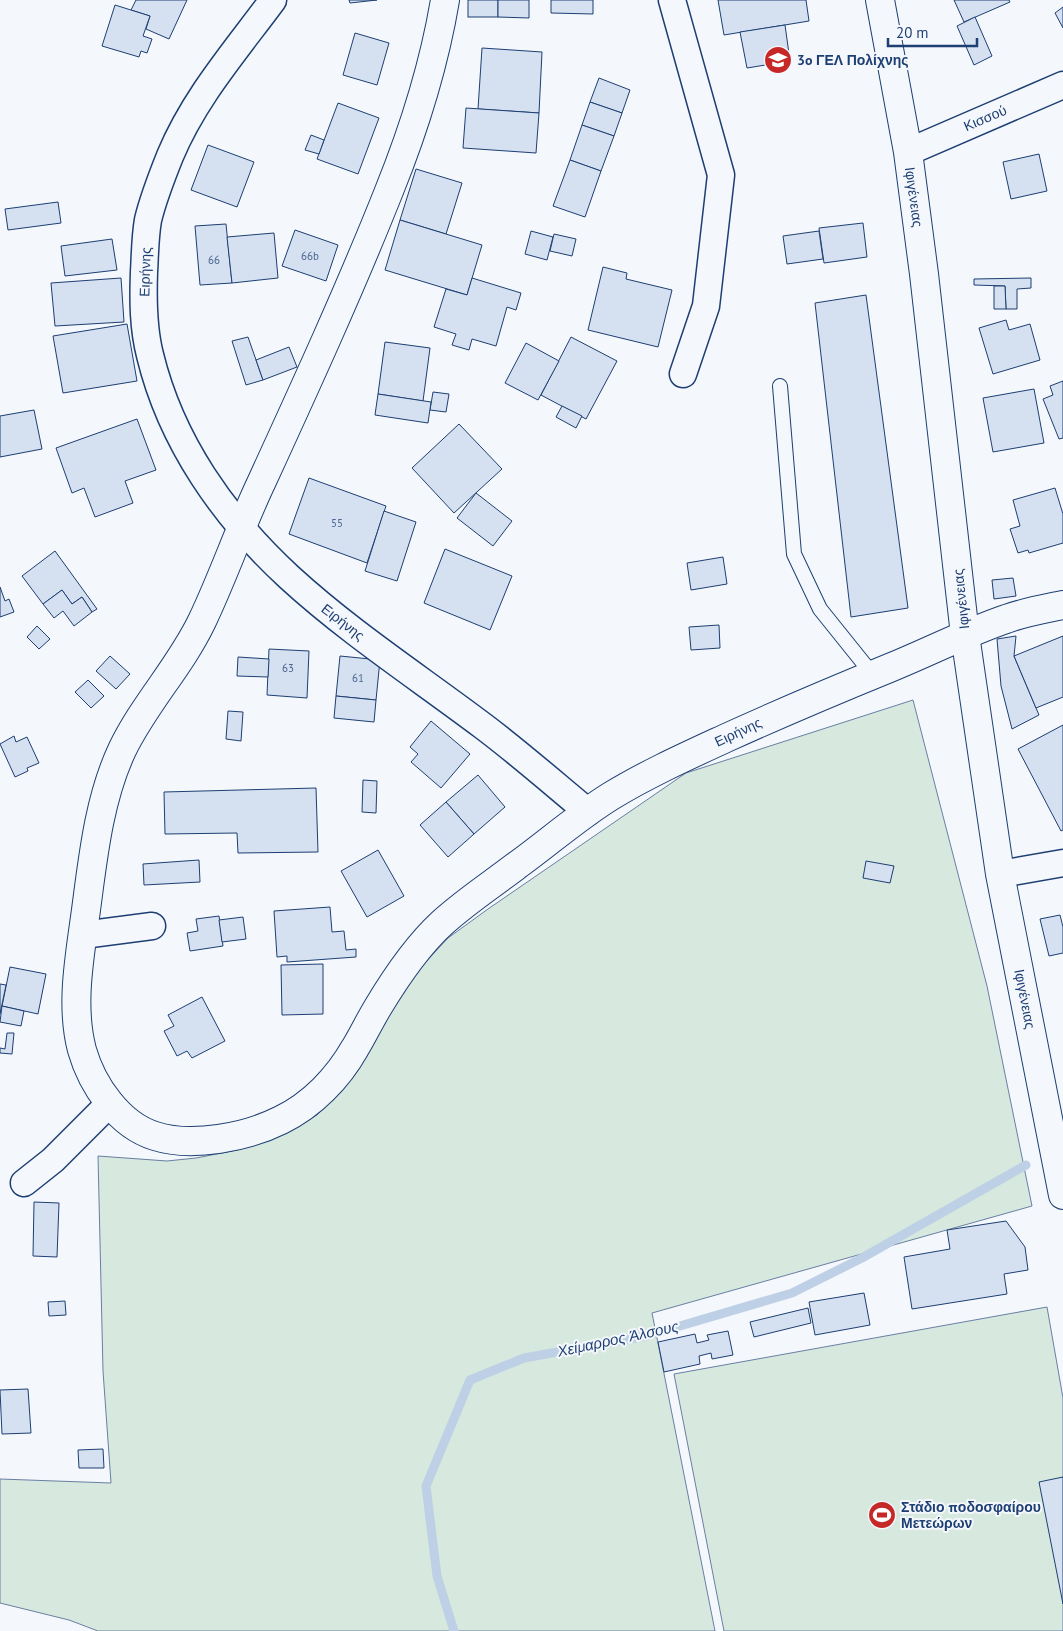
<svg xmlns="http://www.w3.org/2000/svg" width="1063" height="1631" viewBox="0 0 1063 1631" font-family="'PT Sans',sans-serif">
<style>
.green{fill:#d7e8df;stroke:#687fa3}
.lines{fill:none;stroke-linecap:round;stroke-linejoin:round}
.stream{stroke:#bed0e5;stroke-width:9}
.building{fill:#d5e0f0;stroke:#1d3f73}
.lane-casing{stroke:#1d3f73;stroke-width:16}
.street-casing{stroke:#1d3f73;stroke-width:29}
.secondary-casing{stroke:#1d3f73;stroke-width:30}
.lane{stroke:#f4f7fb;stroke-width:14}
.street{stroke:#f4f7fb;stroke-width:26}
.secondary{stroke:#f4f7fb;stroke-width:28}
.labels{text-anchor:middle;stroke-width:4;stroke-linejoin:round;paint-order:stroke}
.number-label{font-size:11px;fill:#4b6792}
.poi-label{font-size:14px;font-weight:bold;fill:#1d3f73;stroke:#f4f7fb;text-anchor:start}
.street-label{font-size:14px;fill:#1d3f73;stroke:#f4f7fb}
.water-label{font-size:15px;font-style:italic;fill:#1d3f73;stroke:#f4f7fb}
</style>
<rect width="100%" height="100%" fill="#f4f7fb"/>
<g class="green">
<path d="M913,700L987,986L1032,1206L652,1313L715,1631H98L69,1620L0,1603V1479L111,1483L103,1371L98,1156L167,1161L196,1158L237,1150L288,1131L317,1115L342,1088L408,981L448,938L488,909L686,773Z"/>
<path d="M1047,1307L1063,1398V1631H724L674,1374Z"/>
</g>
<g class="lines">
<path class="stream" d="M454,1631L437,1576L426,1486L470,1380L524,1358L646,1336L792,1293L862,1258L1026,1165"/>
</g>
<g class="building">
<path d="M136,0H187L169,39L146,29L150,16L131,10Z"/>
<path d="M349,0H377L350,3Z"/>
<rect x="468" y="0" width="30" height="17"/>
<path d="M498,0H529V18L498,17Z"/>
<path d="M551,0H593V14L551,13Z"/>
<path d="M718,0H806L809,21L724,35Z"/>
<path d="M954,0H1009L1010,2L964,22Z"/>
<path d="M115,5L150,16L143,36L152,39L147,53L141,51L139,57L102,46Z"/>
<path d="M1063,7V28L1055,13Z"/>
<path d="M975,17L992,56L974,65L957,26Z"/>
<path d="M785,25L790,61L747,68L740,32Z"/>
<path d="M355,33L389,43L377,85L343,75Z"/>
<path d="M482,48L542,52L539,113L478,109Z"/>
<path d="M599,78L630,90L622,113L590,102Z"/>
<path d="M590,102L622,113L614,136L582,125Z"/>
<path d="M338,103L379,118L358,174L317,159Z"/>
<path d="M466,108L539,113L536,153L463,148Z"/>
<path d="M582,125L614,136L601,171L570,160Z"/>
<path d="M311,135L324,140L319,154L305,150Z"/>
<path d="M208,145L254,162L237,207L191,190Z"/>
<path d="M1039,154L1047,191L1011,199L1003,162Z"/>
<path d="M570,160L601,171L585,217L553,206Z"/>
<path d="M416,169L462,183L446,234L400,220Z"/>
<path d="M58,202L61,223L8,230L5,209Z"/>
<path d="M400,220L482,245L467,295L385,270Z"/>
<path d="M863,223L867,257L824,263L819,228Z"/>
<path d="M226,224L232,283L200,285L195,226Z"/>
<path d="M295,230L338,245L326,281L282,266Z"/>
<path d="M531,231L553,237L547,260L525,254Z"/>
<path d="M819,231L823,259L787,264L783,236Z"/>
<path d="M274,233L278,278L232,283L227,237Z"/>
<path d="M554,234L576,239L572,256L550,251Z"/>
<path d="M112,239L117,270L65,276L61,246Z"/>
<path d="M603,267L627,273L626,279L672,290L658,347L588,330Z"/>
<path d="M121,278L124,322L55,326L51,283Z"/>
<path d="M472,278L521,293L516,310L507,307L496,346L472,339L469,350L452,345L456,334L434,327L446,289L467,295Z"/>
<path d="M1031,278V288L1017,289V309H1006L1005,286L974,285V279Z"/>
<path d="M994,286H1005L1006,309H994Z"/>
<path d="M866,295L908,608L851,617L815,303Z"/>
<path d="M1006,320L1009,330L1030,324L1040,360L993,374L979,328Z"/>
<path d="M127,324L137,381L63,393L53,336Z"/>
<path d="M248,337L263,380L246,385L232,341Z"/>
<path d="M571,337L617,361L586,419L541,395Z"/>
<path d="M385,342L430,348L423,401L378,394Z"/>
<path d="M526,343L559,361L538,400L505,383Z"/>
<path d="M289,347L297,367L263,380L256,360Z"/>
<path d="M1063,381V438L1059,439L1043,399L1053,395L1050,386Z"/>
<path d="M1034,389L1044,443L993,452L983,398Z"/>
<path d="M433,392L449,394L446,412L430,410Z"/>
<path d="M378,394L431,402L428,423L375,415Z"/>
<path d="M562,406L582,416L576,428L556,417Z"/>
<path d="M34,410L42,449L0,457V416Z"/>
<path d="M137,419L156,470L125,481L133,503L95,517L84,488L72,493L56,448Z"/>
<path d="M459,424L502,469L454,513L412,468Z"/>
<path d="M309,478L386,506L367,563L289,534Z"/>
<path d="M1055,488L1063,514V543L1029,553L1028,550L1018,553L1010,529L1020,526L1013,500Z"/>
<path d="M476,493L512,521L493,546L457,518Z"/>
<path d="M384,511L416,522L397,581L365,571Z"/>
<path d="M445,549L512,576L490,630L424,603Z"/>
<path d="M55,551L97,609L92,612L82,597L72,604L62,590L43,604L22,576Z"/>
<path d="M723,557L727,584L691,590L687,563Z"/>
<path d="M1013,578L1016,596L994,599L992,580Z"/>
<path d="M0,587L5,601L9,599L14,612L0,617Z"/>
<path d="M62,590L72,604L82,597L92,612L74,626L63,611L54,618L43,604Z"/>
<path d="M719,625L720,648L691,650L689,627Z"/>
<path d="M37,626L50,639L39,649L27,637Z"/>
<path d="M1016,636L1014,656L1039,715L1012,729L1001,686L997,639Z"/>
<path d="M1063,636V697L1036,708L1014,656Z"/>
<path d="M269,649L309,651L307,698L267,695Z"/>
<path d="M110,656L130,674L116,689L96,671Z"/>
<path d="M340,656L380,660L376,700L336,696Z"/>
<path d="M238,657L269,659L268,677L237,676Z"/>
<path d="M88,680L104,696L91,708L75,692Z"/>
<path d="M336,696L376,700L374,722L334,718Z"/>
<path d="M228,711L243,712L241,741L226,739Z"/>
<path d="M431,721L470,754L441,788L411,762L418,754L410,747Z"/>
<path d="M1063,725V830L1061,831L1018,749Z"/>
<path d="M14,736L16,742L27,737L39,763L27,768L28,771L15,777L0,744Z"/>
<path d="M478,775L505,807L474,834L446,802Z"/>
<path d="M363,780L377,781L376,813L362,812Z"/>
<path d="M316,788L318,852L238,853L237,833L165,834L164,792Z"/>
<path d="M446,802L474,834L448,857L420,825Z"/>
<path d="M378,850L404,896L367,917L341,871Z"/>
<path d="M199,860L200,882L144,885L143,864Z"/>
<path d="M866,861L894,866L890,883L863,878Z"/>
<path d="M330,907L332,932L344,931L346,950L356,949V957L287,962V956L277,957L274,911Z"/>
<path d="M1060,915L1063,927V953L1049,956L1040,919Z"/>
<path d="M219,916L223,946L190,951L187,933L198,931L196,919Z"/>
<path d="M243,917L246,939L222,942L219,920Z"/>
<path d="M323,964V1014L282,1015L281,965Z"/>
<path d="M10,967L46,974L38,1014L2,1006Z"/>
<path d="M0,984L6,985L0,1014Z"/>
<path d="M202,997L225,1041L192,1058L187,1051L177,1056L164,1031L174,1026L168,1015Z"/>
<path d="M2,1006L24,1011L21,1026L0,1022Z"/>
<path d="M7,1033H14L12,1054L0,1053V1048L5,1049Z"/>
<path d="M34,1202L59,1203L57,1257L33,1256Z"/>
<path d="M1006,1221L1025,1247L1028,1270L1004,1274L1007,1294L912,1309L904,1257L950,1249L947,1230Z"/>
<path d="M864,1293L870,1325L815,1335L809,1302Z"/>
<path d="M65,1301L66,1315L49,1316L48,1302Z"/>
<path d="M808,1308L811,1323L754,1337L750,1322Z"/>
<path d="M728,1331L733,1355L712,1359L711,1353L699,1356L700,1364L664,1372L658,1342L695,1334L697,1343L709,1340L707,1335Z"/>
<path d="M28,1389L31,1433L2,1434L0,1390Z"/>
<path d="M103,1449L104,1468H79L78,1450Z"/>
<path d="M1063,1477V1604L1039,1482Z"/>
</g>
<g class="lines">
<g class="lane-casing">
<path id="lane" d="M780,386L794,554L820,609L873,675"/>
</g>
<g class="street-casing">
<g id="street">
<path d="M273,0C236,50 194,98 170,156C162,176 153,199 148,220C145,237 145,255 144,272C143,300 143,328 150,355C171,442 224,517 289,577C349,632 418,677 483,726C519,753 553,783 588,812"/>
<path d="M672,0L721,175L706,306L683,374"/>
<path d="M908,152L1063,85"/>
<path d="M1000,874L1063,863"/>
<path d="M83,935L152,926"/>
<path d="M24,1183L53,1160L110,1103"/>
</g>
</g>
<g class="secondary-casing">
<g id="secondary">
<path d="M445,0C434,66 414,129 389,191C350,289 306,385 262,481C240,527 224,575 202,621C180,667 144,704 122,750C99,799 93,857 86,910C80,955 70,1005 82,1050C92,1085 119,1125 155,1136C192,1148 247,1137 281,1120C312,1105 338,1078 355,1048C363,1035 370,1020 378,1007C396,977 416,947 442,923C465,902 491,885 516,866C548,843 577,817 611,796C647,774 687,756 726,738C779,714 833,691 887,669C927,653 965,633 1006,619C1025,612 1044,609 1063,605"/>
<path d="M880,0L908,152L924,274L965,635L1000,874L1063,1195"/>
</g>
</g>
<use href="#lane" class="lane"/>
<use href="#street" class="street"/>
<use href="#secondary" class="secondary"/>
</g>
<defs>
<g id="school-disc" transform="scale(1.4375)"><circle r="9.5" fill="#c62828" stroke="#f4f7fb"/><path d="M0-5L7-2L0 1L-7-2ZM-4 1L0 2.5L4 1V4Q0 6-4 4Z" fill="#fff"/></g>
<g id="stadium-disc" transform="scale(1.4375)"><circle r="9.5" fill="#c62828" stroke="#f4f7fb"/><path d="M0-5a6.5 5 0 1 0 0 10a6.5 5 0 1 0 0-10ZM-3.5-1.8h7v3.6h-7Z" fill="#fff"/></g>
</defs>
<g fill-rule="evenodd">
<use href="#school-disc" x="778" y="60"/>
<use href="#stadium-disc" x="882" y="1515"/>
</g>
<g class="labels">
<g class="number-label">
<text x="310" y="260">66b</text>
<text x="214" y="264">66</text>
<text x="337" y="527">55</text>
<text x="288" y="672">63</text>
<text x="358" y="682">61</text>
</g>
<g class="poi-label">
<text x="797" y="65">3o ΓΕΛ Πολίχνης</text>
<text x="901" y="1512">Στάδιο ποδοσφαίρου<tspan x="901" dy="16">Μετεώρων</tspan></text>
</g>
<g class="street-label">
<text transform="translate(985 118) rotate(-23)" y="5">Κισσού</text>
<text transform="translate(914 197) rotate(82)" y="5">Ιφιγένειας</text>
<text transform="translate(145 272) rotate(-88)" y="5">Ειρήνης</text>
<text transform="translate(961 599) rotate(-96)" y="5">Ιφιγένειας</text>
<text transform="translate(343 622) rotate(38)" y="5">Ειρήνης</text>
<text transform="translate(738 732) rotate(-25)" y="5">Ειρήνης</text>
<text transform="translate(1025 999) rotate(79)" y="5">Ιφιγένειας</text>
</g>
<g class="water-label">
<text transform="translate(618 1339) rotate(-12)" y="5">Χείμαρρος Άλσους</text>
</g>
</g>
<path d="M888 38v8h89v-8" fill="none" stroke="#1d3f73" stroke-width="2.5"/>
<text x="896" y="38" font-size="15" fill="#1d3f73" stroke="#f4f7fb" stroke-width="4" paint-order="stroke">20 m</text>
</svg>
